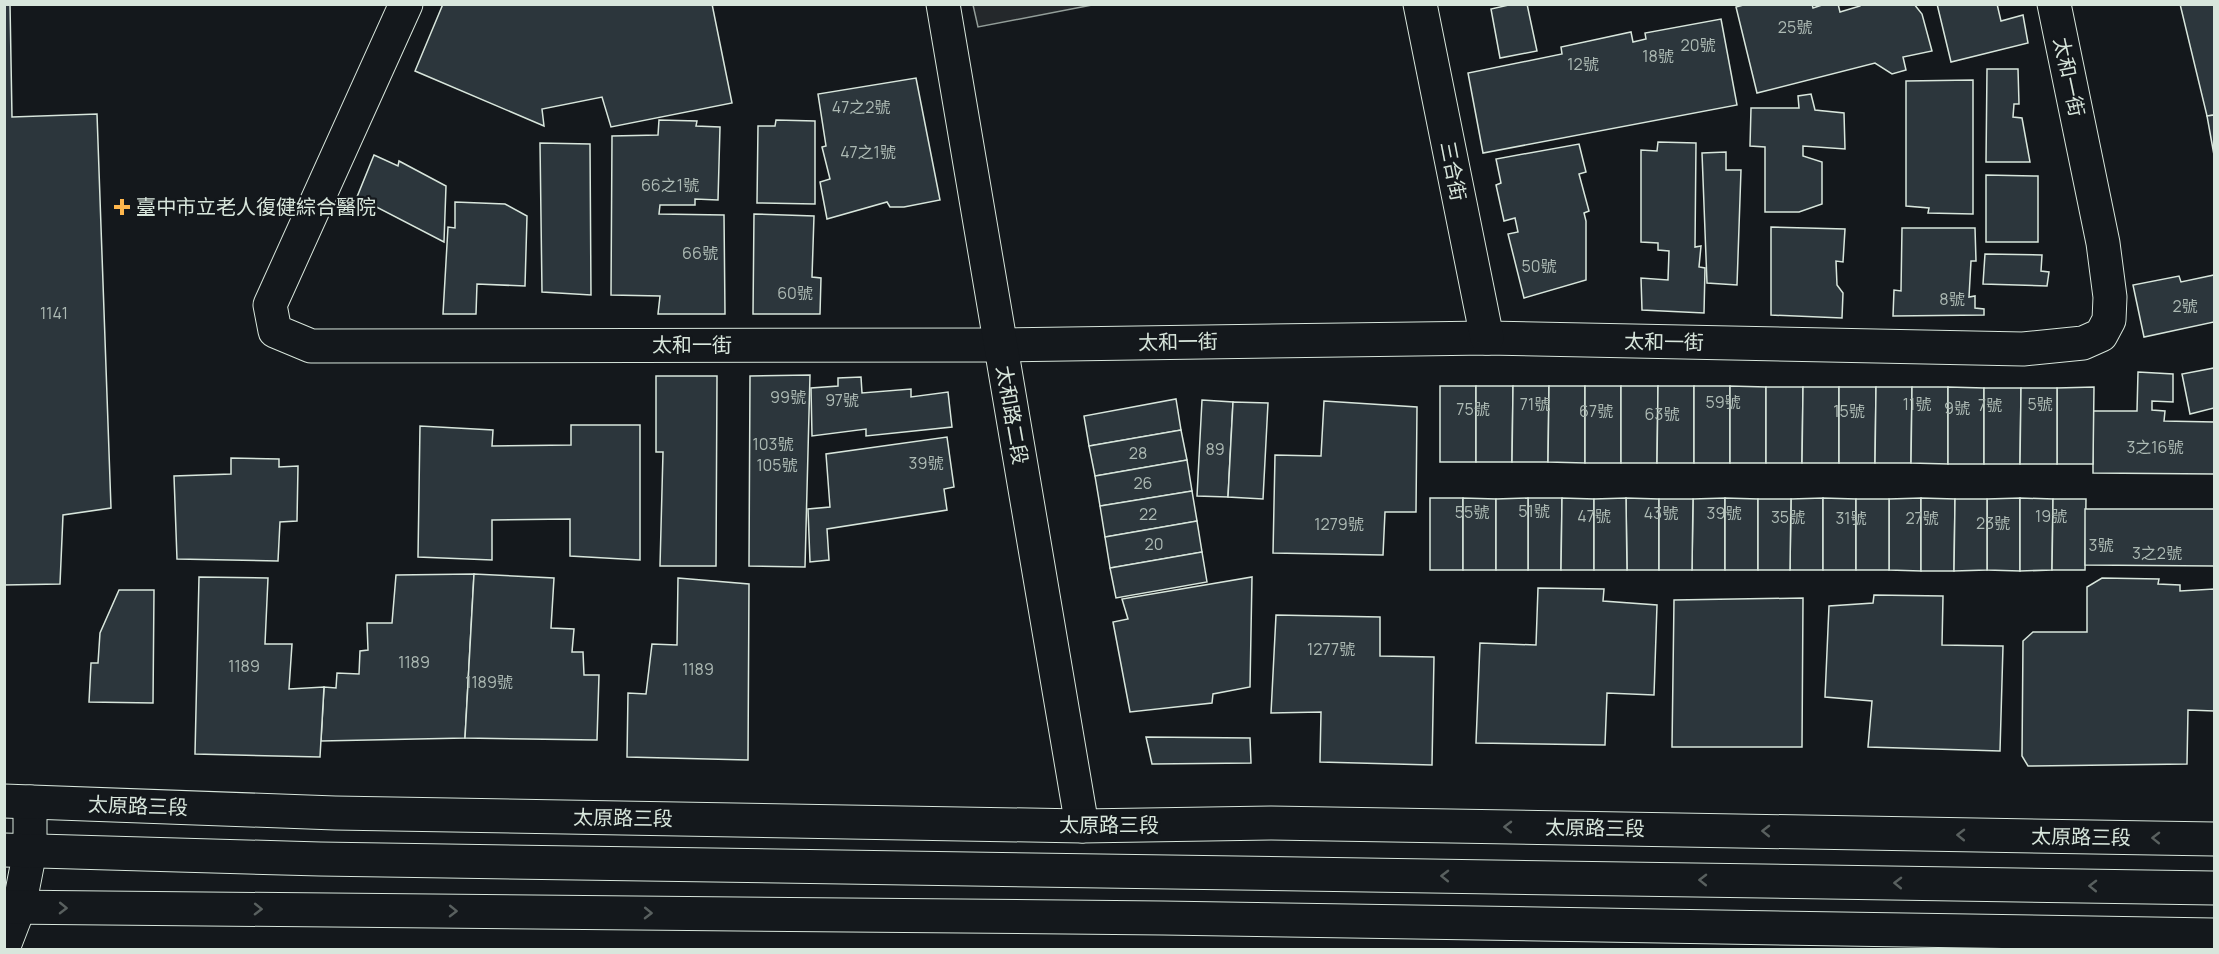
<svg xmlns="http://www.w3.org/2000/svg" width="2219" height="954" viewBox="0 0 2219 954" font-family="Manrope,'Noto Sans TC',sans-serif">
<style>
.parking{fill:#24282b;stroke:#939e99;stroke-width:1.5}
.building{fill:#2c363c;stroke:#d8e6dc;stroke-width:1.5}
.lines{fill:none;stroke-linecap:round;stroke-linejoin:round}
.minor-casing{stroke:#d8e6dc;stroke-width:35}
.major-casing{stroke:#d8e6dc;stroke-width:35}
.minor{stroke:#14181c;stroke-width:33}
.major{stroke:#14181c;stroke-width:33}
.oneway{stroke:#59605f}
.poi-dot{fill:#ffb74d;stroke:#14181c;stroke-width:2}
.labels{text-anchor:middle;stroke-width:4.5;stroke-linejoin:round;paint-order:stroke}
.number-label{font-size:16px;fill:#adbab4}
.street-label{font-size:20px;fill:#d8e6dc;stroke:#14181c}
.poi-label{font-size:20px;fill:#d8e6dc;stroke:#14181c;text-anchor:start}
</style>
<rect width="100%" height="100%" fill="#14181c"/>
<path class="parking" d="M973,5V4L1092,5L978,27Z"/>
<g class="building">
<path d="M4,4H10L12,117L97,114L111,508L63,515L60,584L4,585Z"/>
<path d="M443,4H712L732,103L611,127L602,97L542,109L544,126L415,71Z"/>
<path d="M1513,4H1527L1537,51L1500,58L1491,9Z"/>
<path d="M1747,4H1812L1813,8L1825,4H1838L1840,12L1860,6V4H1914L1922,14L1932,51L1903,57L1906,70L1892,74L1875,63L1757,93L1736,7Z"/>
<path d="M1937,4H1997L2001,21L2023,15L2028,43L1951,62Z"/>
<path d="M2180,4H2214V115L2207,116Z"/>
<path d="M1721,19L1737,105L1483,153L1468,73L1562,54L1561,47L1631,32L1633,42L1646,39L1645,33Z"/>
<path d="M1987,69H2018L2019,104H2014L2013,117L2022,118L2030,162H1986Z"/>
<path d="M916,78L940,200L904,207H890L887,202L827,219L820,182L830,179L822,147L826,146L818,94Z"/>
<path d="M1973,80V214L1928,213L1929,208L1906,206V81Z"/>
<path d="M1811,94L1815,110L1844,113L1845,149L1803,146V156L1822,162V204L1799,212H1765V147L1750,146L1751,108H1799L1798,96Z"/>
<path d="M2214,115V155L2207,116Z"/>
<path d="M659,120L697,121L696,126L720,127L718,200L695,199V205H660L659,214L724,215L725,314H658L660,296L611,295L612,136L658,135Z"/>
<path d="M776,120L815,121V204L757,203L758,126H775Z"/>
<path d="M1658,142L1696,143L1695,247L1701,246L1699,267L1705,268L1704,313L1642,310L1641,278L1668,280L1669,251L1658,250V243L1641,242V150L1657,151Z"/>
<path d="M540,143L590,144L591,295L542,292Z"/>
<path d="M1579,144L1586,172L1579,174L1589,211L1584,213L1586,221V280L1524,298L1508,234L1518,232L1515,218L1504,221L1496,185L1501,183L1496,159Z"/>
<path d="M1726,152V170H1741L1737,285L1707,283L1702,153Z"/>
<path d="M374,155L398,166L399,161L446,186L444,242L357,197Z"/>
<path d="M1986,175L2038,176V242H1986Z"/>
<path d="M455,202L505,204L527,216L525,286L477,284L476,314H443L448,227L455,228Z"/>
<path d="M754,214L814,216L812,277L821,278L820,314H753Z"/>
<path d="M1771,227L1845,229L1843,262L1836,261L1837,285L1843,293L1842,318L1771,315Z"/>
<path d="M1902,228H1975L1976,261H1971L1969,297L1975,296V308L1984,309V315L1893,316L1894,290L1901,291Z"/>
<path d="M1985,254L2042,255L2041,271L2049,272L2047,286L1983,284Z"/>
<path d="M2214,275V322L2144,337L2133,285L2179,276L2181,282Z"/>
<path d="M2214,368V408L2190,414L2182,374Z"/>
<path d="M2138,372L2173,374V402L2152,401V410L2165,411L2164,421L2214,422V474L2093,473V411H2137Z"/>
<path d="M810,375L805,567L749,566L750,376Z"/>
<path d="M656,376H717L716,566H660L663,452H656Z"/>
<path d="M861,377L862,393L911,389V397L948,392L952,427L866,436V429L812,436L811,388L838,386V378Z"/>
<rect x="1440" y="386" width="36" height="76"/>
<path d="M1476,386H1513L1512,462H1476Z"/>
<path d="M1513,386H1549L1548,462H1512Z"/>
<path d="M1549,386H1585V463L1548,462Z"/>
<rect x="1585" y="386" width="36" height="77"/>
<path d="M1621,386H1658L1657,463H1621Z"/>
<path d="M1658,386H1694V463H1657Z"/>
<rect x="1694" y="386" width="36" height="77"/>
<path d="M1730,386L1766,387V463H1730Z"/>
<path d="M1766,387H1803L1802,463H1766Z"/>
<path d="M1803,387H1839V463H1802Z"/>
<path d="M1839,387H1876L1875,463H1839Z"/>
<path d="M1876,387H1912L1911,463H1875Z"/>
<path d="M1912,387H1948V464L1911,463Z"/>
<path d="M1948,387L1984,388V464H1948Z"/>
<path d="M2094,387L2093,464H2057V388Z"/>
<path d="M1984,388H2021L2020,464H1984Z"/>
<path d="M2021,388H2057V464H2020Z"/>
<path d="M1176,399L1181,430L1089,446L1084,416Z"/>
<path d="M1202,400L1233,402L1228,497L1197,496Z"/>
<path d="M1324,401L1417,407L1416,512H1385L1383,555L1273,553L1275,455L1321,456Z"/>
<path d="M1233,402L1268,403L1263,499L1228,497Z"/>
<path d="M571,425H640V560L570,556V519L492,520V560L418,557L420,426L493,430L492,446L571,445Z"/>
<path d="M1181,430L1187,460L1095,476L1089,446Z"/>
<path d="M947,437L954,487L944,489L947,510L827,529L829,560L810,562L808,509L830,507L826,454Z"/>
<path d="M231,458L279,459V467L298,466L297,521L280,522L278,561L177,559L174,476L231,474Z"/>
<path d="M1187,460L1192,491L1100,506L1095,476Z"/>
<path d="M1192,491L1197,521L1105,537L1100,506Z"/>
<rect x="1430" y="498" width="33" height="72"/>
<path d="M1463,498L1496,499V570H1463Z"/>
<path d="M1528,498H1562L1561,570H1528Z"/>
<path d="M1528,498V570H1496V499Z"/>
<path d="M1562,498L1594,499V570H1561Z"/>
<path d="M1626,498L1659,499V570H1627Z"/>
<path d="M1626,498L1627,570H1594V499Z"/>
<path d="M1725,498V570H1692L1693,499Z"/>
<path d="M1725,498L1758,499V570H1725Z"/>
<path d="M1823,498V570H1790L1791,499Z"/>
<path d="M1823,498L1856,499V570H1823Z"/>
<path d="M1921,498V571L1889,570V499Z"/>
<path d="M1921,498L1955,499L1954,571H1921Z"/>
<path d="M2020,498V571L1987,570V499Z"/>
<path d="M2020,498L2053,499L2052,570L2020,571Z"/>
<path d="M1659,499H1693L1692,570H1659Z"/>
<path d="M1758,499H1791L1790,570H1758Z"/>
<rect x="1856" y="499" width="33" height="71"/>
<path d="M1955,499H1987V570L1954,571Z"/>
<path d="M2053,499H2086L2085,570H2052Z"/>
<path d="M2085,509H2214V566L2085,565Z"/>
<path d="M1197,521L1202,552L1110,568L1105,537Z"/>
<path d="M1202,552L1207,582L1116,598L1110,568Z"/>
<path d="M474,574L465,738L321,741L324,687L336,688L337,673L359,674L360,651L368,650L367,623H392L396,575Z"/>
<path d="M474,574L554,578L551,628L574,629L572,652H583L584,675H599L597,740L465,738Z"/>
<path d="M199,577L268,578L265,644H292L289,689L324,687L320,757L195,754Z"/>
<path d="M1252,577L1250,687L1213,694L1212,703L1130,712L1113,622L1128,619L1122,599Z"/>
<path d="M678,578L749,584L748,760L627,757L628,693L646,694L652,644L677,645Z"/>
<path d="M2102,578L2159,579L2158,584L2180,585V591L2214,589V711L2188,710L2187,764L2028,766L2022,756L2023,641L2033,632H2087V587Z"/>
<path d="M1538,588L1604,589L1603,601L1657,605L1654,695L1607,693L1605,745L1476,743L1480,643L1536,645Z"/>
<path d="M119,590H154L153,703L89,702L91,663H98L100,633Z"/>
<path d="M1874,595L1943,596L1942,645L2003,646L2000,751L1868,747L1872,701L1825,697L1829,606L1873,603Z"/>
<path d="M1803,598L1802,747H1672L1674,600Z"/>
<path d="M1276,615L1380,617V656L1434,657L1432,765L1320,762L1321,712L1271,713Z"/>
<path d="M1146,737L1250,738L1251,763L1152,764Z"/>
</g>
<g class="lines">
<g class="minor-casing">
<g id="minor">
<path d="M406,4L270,305L275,331L311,346L1000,345L1487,338L2023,349L2083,343L2101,335L2109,320L2110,297L2103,243L2054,4"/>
<path d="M943,4L1082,826"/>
<path d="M1420,4L1487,338"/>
<path d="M4,946L19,907L30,851V802"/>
</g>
</g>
<g class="major-casing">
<g id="major">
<path d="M4,801L335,813L1082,826L1271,823L2214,839"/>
<path d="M4,850L320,859L2214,888"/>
<path d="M4,907L1163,918L2214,935"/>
</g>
</g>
<use href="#minor" class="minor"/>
<use href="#major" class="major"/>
</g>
<defs><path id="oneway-chevron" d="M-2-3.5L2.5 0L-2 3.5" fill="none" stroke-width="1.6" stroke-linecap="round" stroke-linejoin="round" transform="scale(1.5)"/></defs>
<g class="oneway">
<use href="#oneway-chevron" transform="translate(1508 827) rotate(-179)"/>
<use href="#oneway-chevron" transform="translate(1766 831) rotate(-179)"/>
<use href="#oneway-chevron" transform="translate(1961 835) rotate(-179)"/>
<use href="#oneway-chevron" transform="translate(2156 838) rotate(-179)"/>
<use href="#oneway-chevron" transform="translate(1445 876) rotate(-179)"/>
<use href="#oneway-chevron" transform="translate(1703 880) rotate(-179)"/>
<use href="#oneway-chevron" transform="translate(1898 883) rotate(-179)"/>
<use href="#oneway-chevron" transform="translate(2093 886) rotate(-179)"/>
<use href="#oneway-chevron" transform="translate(63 908) rotate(1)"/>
<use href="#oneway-chevron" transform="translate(258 909) rotate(1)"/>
<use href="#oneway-chevron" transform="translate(453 911) rotate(1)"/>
<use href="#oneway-chevron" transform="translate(648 913) rotate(1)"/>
</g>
<path class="poi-dot" d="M119 198h6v6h6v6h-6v6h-6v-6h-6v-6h6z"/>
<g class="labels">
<g class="number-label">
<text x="1795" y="33">25號</text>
<text x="1698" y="51">20號</text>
<text x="1658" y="62">18號</text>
<text x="1583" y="70">12號</text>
<text x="861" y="113">47之2號</text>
<text x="868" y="158">47之1號</text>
<text x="670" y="191">66之1號</text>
<text x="700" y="259">66號</text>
<text x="1539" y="272">50號</text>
<text x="795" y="299">60號</text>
<text x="1952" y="305">8號</text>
<text x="2185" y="312">2號</text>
<text x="54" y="319">1141</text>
<text x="788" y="403">99號</text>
<text x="842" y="406">97號</text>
<text x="1723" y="408">59號</text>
<text x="1535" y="410">71號</text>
<text x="1917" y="410">11號</text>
<text x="2040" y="410">5號</text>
<text x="1990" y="411">7號</text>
<text x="1957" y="414">9號</text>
<text x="1473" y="415">75號</text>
<text x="1596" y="417">67號</text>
<text x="1849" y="417">15號</text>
<text x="1662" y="420">63號</text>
<text x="773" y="450">103號</text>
<text x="2155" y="453">3之16號</text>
<text x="1215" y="455">89</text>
<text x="1138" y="459">28</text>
<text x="926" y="469">39號</text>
<text x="777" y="471">105號</text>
<text x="1143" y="489">26</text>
<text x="1534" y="517">51號</text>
<text x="1472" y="518">55號</text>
<text x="1661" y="519">43號</text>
<text x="1724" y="519">39號</text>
<text x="1148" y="520">22</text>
<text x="1594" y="522">47號</text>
<text x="2051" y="522">19號</text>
<text x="1788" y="523">35號</text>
<text x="1851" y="524">31號</text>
<text x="1922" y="524">27號</text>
<text x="1993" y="529">23號</text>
<text x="1339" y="530">1279號</text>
<text x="1154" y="550">20</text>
<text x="2101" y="551">3號</text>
<text x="2157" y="559">3之2號</text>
<text x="1331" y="655">1277號</text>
<text x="414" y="668">1189</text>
<text x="244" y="672">1189</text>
<text x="698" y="675">1189</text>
<text x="489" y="688">1189號</text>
</g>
<g class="street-label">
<text transform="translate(2069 77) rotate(78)" y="7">太和一街</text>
<text transform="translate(1453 171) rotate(79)" y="7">三合街</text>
<text transform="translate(1178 342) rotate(-1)" y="7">太和一街</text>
<text transform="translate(1664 342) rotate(1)" y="7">太和一街</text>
<text x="692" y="352">太和一街</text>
<text transform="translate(1012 415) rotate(80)" y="7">太和路二段</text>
<text transform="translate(138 806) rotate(2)" y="7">太原路三段</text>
<text transform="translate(623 818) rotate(1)" y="7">太原路三段</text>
<text x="1109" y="832">太原路三段</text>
<text transform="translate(1595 828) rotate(1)" y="7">太原路三段</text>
<text transform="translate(2081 837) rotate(1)" y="7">太原路三段</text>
</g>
<g class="poi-label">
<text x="136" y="214">臺中市立老人復健綜合醫院</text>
</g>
</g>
<rect width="2219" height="954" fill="none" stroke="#d8e6dc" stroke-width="12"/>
</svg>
